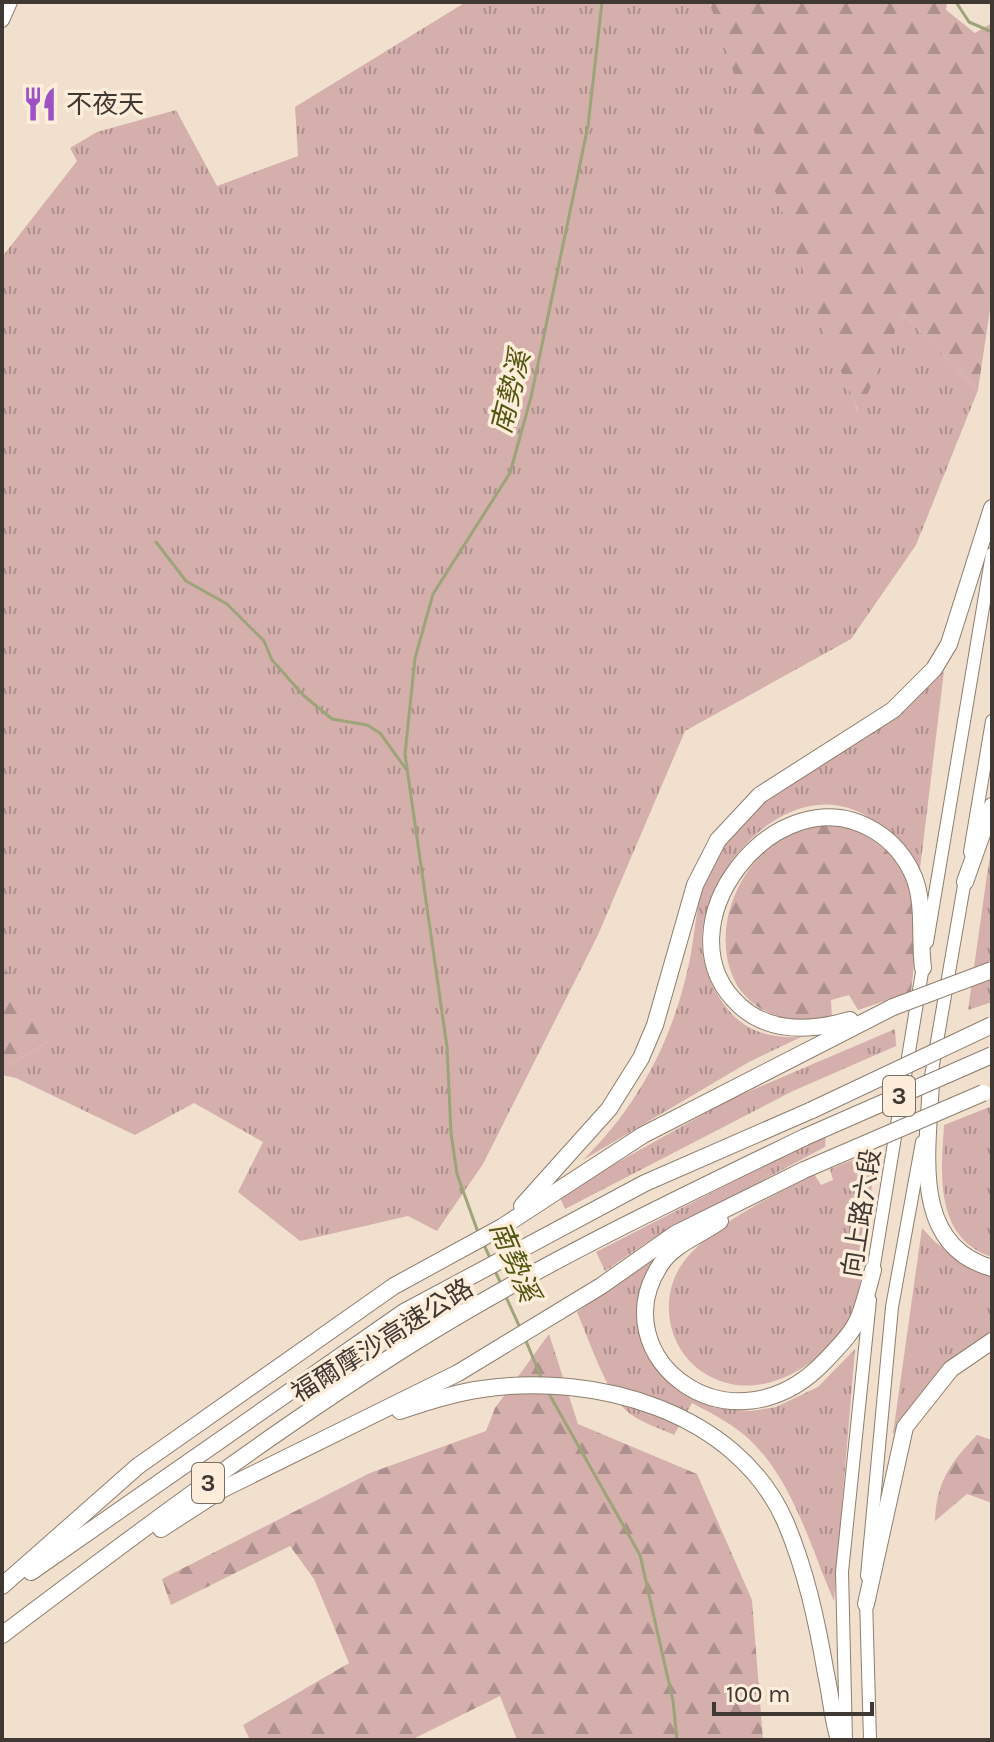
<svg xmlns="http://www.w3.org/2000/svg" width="994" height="1742" viewBox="0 0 994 1742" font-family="Karla,'Noto Sans TC',sans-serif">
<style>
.grass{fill:url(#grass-tufts)}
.forest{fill:url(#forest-firs)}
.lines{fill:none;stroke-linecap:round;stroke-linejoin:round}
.stream{stroke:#9ea479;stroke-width:3}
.secondary-casing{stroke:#8d7e6e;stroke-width:14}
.primary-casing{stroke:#8d7e6e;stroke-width:16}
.highway-casing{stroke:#8d7e6e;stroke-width:18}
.secondary{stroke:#fff;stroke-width:12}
.primary{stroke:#fff;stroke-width:14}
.highway{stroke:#fff;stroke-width:16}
.highway-bridge-casing{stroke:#8d7e6e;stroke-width:18;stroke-linecap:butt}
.highway-bridge{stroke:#fff;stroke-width:16}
.labels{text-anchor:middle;stroke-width:7;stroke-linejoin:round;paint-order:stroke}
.shield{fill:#feeddb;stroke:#796f65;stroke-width:2}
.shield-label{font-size:24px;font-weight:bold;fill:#403933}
.poi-label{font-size:26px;fill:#403933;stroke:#feeddb;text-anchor:start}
.street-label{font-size:26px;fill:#403933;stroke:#feeddb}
.water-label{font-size:28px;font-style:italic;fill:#515710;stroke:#feeddb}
</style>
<defs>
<pattern id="grass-tufts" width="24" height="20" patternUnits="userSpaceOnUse" patternTransform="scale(2)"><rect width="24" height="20" fill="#d4afac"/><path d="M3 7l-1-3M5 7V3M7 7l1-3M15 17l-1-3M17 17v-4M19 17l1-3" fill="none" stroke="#ad8f8d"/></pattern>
<pattern id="forest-firs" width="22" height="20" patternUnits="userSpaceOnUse" patternTransform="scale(2)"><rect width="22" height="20" fill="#d4afac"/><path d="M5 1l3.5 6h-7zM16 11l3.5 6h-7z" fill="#ad8f8d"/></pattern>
</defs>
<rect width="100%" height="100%" fill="#f1e0ce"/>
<g class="grass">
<path d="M466,2H709L858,412L903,314L978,390L916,545L851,639L685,731L598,935L483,1164L437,1231L408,1216L300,1241L238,1192L263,1142L194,1103L135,1135L16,1078L2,1075V1070L53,1038L2,965V257L77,161L70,148L97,132L176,110L217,186L298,156L295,107Z"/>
<path d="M944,671L919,877C904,857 889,829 868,817C794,771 708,862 702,934C700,956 708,979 719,997C738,1029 766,1039 801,1037L749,1062L583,1160C640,1104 674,1037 690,959C699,911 695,887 724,844C761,788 831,761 884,723C906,708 925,690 944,671Z"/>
<path d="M992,847V1002L968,1010L988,868Z"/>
<path d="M895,1029L896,1046L793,1091L565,1209L559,1195L731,1099Z"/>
<path d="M992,1106V1257C934,1238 941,1173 944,1125Z"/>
<path d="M826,1134L825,1147L652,1239L605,1271L596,1252Z"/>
<path d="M875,1151C870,1197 868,1273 851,1314C831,1357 776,1396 727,1383C668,1368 650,1295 691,1253C724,1218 773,1197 814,1174L821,1185L833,1180L830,1169Z"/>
<path d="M922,1228L936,1243L992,1277V1332C949,1356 917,1392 893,1434Z"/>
<path d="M671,1244L642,1298L666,1375L700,1402L715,1408L751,1411L776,1407L818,1387L855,1349L834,1601C811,1548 793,1481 750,1440C734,1425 713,1414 692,1403L674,1435C659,1428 642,1423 629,1413C607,1396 589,1339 577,1312Z"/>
</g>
<g class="forest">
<path d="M709,2H947L946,10L975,33L992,23V296L978,390L903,314L859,413L825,334Z"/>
<path d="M844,824C926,862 920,911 911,992L858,1010L849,995L831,1000L832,1019C694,1040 697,871 802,828C814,823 831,825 844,824Z"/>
<path d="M2,965L53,1031V1038L2,1070Z"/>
<path d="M549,1334L578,1424L697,1474L752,1600L763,1740H517L500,1696L411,1740H250L243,1725L349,1663L314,1579L290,1546L171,1605L162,1579L370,1473L486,1431L495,1408Z"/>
<path d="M977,1435L992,1440V1503L967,1494L935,1521C936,1482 951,1462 977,1435Z"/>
</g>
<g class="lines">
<g class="stream">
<path d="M956,2L969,22L992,32"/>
<path d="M156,542L186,581L227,604L264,641L272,660L303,695L332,719L367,725L380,733L406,769"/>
<path d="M479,1235L457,1174L451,1133L447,1047L405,754L415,658L433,594L510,473L531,397L588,126L602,2"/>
<path d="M484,1245L491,1260"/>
<path d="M495,1271L502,1286"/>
<path d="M506,1297L521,1330"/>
<path d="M526,1341L543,1382"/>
<path d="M548,1392L640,1555L673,1701L677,1740"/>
</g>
<g class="secondary-casing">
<g id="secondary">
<path d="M970,852L992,721"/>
<path d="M927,942L992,554"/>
<path d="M929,1088L966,874"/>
<path d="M872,1277L924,960"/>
<path d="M867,1576L892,1307L922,1142"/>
<path d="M866,1598L870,1740"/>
<path d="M846,1740L842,1572L870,1300"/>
</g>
</g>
<g class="primary-casing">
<path id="primary" d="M2,20L10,2"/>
</g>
<g class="highway-casing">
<g id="highway">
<path d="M965,882L992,806"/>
<path d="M850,1020C812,1031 771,1034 740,1006C654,928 778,770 875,831C893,842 906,858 914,877C925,905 919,938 923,968"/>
<path d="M931,1080C929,1146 908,1245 992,1268"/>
<path d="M522,1206L609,1109L641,1058L655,1025L695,885L718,840L760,795L893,710L934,669L949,644L992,508"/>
<path d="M720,1221C701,1235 674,1244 661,1264C599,1356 731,1461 826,1360C838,1347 852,1334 859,1317C865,1302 869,1285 873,1270"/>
<path d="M400,1411C427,1402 454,1393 482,1389C594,1372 736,1411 785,1521C806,1570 817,1622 826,1674C831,1696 832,1718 839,1740"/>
<path d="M161,1529L223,1489L458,1373L601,1286L675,1234L804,1170"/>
<path d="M31,1572L404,1312L645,1183L812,1110"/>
<path d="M2,1586L138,1466L394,1286L502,1227L643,1135L893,1007"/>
<path d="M866,1604L905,1427L951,1369L992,1341"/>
<path d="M2,1635C137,1533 274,1430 418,1340C542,1263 675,1200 805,1137"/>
</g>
</g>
<use href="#secondary" class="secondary"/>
<use href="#primary" class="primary"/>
<use href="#highway" class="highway"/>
<g class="highway-bridge-casing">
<g id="highway-bridge">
<path d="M893,1007L992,970"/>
<path d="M812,1110L992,1025"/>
<path d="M805,1137L992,1055"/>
<path d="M804,1170L983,1093"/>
</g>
</g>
<use href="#highway-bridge" class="highway-bridge"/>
</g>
<defs>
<g id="restaurant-bare" transform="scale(2.76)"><path d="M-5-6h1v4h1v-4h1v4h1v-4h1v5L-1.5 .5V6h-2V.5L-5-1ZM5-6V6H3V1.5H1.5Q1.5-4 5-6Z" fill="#9e52c4" stroke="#feeddb" stroke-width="2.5" paint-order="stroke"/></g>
</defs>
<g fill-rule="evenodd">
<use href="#restaurant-bare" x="40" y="104"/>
</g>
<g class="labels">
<g class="shield">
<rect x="883" y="1076" width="32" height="40" rx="6"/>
<rect x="192" y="1463" width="32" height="40" rx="6"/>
</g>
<g class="shield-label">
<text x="899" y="1104">3</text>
<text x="208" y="1491">3</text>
</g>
<g class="poi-label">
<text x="66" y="113">不夜天</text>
</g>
<g class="street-label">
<text transform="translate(861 1213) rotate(-81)" y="9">向上路六段</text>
<text transform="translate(382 1340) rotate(-32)" y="9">福爾摩沙高速公路</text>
</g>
<g class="water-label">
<text transform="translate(510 392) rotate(-76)" y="10">南勢溪</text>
<text transform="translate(515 1261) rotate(67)" y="10">南勢溪</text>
</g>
</g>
<rect width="994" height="1742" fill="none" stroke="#403933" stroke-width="8"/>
<path d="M714 1702v12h158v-12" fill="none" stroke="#403933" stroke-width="4"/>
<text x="726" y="1702" font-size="24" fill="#403933" stroke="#feeddb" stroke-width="6" paint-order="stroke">100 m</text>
</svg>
